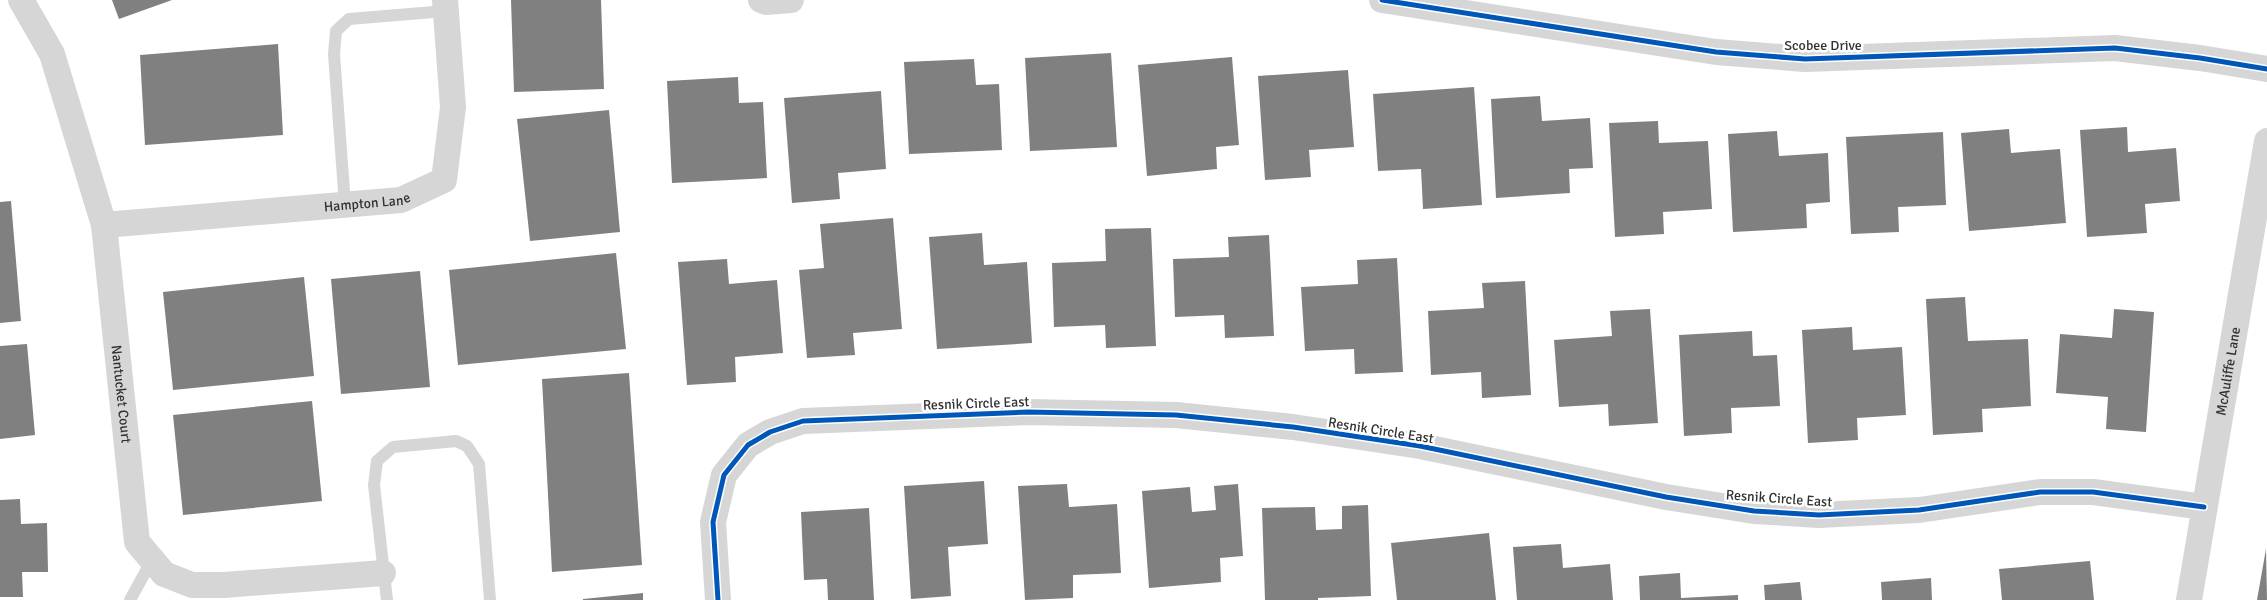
<svg xmlns="http://www.w3.org/2000/svg" width="2267" height="600" viewBox="0 0 2267 600" font-family="Signika,sans-serif">
<style>
.building{fill:#808080}
.lines{fill:none;stroke-linecap:round;stroke-linejoin:round}
.lane{stroke:#d6d6d6;stroke-width:12}
.street{stroke:#d6d6d6;stroke-width:26}
.cycleway-casing{stroke:#fff;stroke-width:8}
.cycleway{stroke:#0057b8;stroke-width:5}
.labels{text-anchor:middle;stroke-width:5;stroke-linejoin:round;paint-order:stroke}
.street-label{font-size:14px;fill:#323232;stroke:#fff}
</style>
<rect width="100%" height="100%" fill="#fff"/>
<g class="building">
<path d="M112,0H172L119,19Z"/>
<path d="M511,0H601L604,89L514,92Z"/>
<path d="M278,44L283,135L145,145L140,55Z"/>
<path d="M1111,53L1117,147L1030,151L1025,58Z"/>
<path d="M1232,57L1239,145L1216,147L1217,169L1147,176L1138,65Z"/>
<path d="M974,59L976,85L999,84L1002,150L909,154L904,62Z"/>
<path d="M1348,70L1354,147L1309,150L1311,177L1265,180L1258,76Z"/>
<path d="M738,77L739,103L763,102L767,178L672,183L667,81Z"/>
<path d="M1474,87L1482,205L1423,209L1421,169L1378,171L1373,94Z"/>
<path d="M881,91L886,169L838,173L840,199L792,203L784,98Z"/>
<path d="M1540,96L1542,121L1590,118L1593,168L1569,169L1570,193L1496,198L1491,99Z"/>
<path d="M609,110L620,232L530,241L517,119Z"/>
<path d="M1658,121L1659,143L1708,141L1712,209L1663,212L1664,234L1615,237L1609,123Z"/>
<path d="M2127,127L2128,152L2176,148L2180,201L2145,204L2147,233L2087,237L2080,130Z"/>
<path d="M2009,129L2011,153L2060,149L2066,223L1969,231L1961,133Z"/>
<path d="M1777,131L1779,156L1828,153L1830,202L1806,204L1807,228L1733,232L1728,134Z"/>
<path d="M1943,132L1946,205L1898,207L1899,232L1851,234L1846,137Z"/>
<path d="M11,201L21,321L0,323V202Z"/>
<path d="M893,218L902,329L853,333L855,355L807,358L799,270L824,268L820,224Z"/>
<path d="M1151,228L1156,346L1106,348L1105,325L1054,327L1052,263L1106,261L1105,229Z"/>
<path d="M982,233L984,265L1027,262L1032,343L937,349L929,237Z"/>
<path d="M1269,235L1274,336L1225,338L1224,315L1175,317L1173,259L1229,257L1228,237Z"/>
<path d="M616,253L626,349L458,365L449,270Z"/>
<path d="M1397,258L1403,372L1355,374L1354,349L1305,351L1301,287L1358,284L1357,260Z"/>
<path d="M727,259L729,284L777,280L783,353L735,357L736,382L687,385L678,262Z"/>
<path d="M420,271L430,387L341,394L331,279Z"/>
<path d="M304,277L314,376L173,390L163,292Z"/>
<path d="M1525,281L1531,395L1482,398L1481,372L1431,375L1428,311L1484,308L1482,283Z"/>
<path d="M1965,297L1968,341L2028,339L2031,406L1982,409L1983,432L1933,435L1926,299Z"/>
<path d="M1650,309L1658,423L1609,426L1608,404L1559,407L1554,340L1612,336L1610,311Z"/>
<path d="M2114,309L2154,312L2146,432L2106,429L2108,397L2056,393L2060,334L2112,338Z"/>
<path d="M1852,327L1853,350L1902,347L1906,415L1857,418L1858,440L1808,443L1802,330Z"/>
<path d="M1752,331L1753,356L1777,355L1780,406L1731,408L1732,433L1684,436L1679,335Z"/>
<path d="M27,344L35,435L0,439V346Z"/>
<path d="M629,373L642,565L552,572L542,379Z"/>
<path d="M312,401L322,501L183,515L173,415Z"/>
<path d="M984,481L988,544L948,547L951,596L911,599L904,486Z"/>
<path d="M1067,484L1069,507L1117,504L1121,573L1073,575V598L1025,600L1018,486Z"/>
<path d="M1238,484L1243,556L1220,558L1221,582L1149,588L1142,491L1190,487L1192,512L1216,510L1214,486Z"/>
<path d="M20,499L21,524L47,523L48,572H22L23,597H0V500Z"/>
<path d="M1368,505L1371,596L1318,598V600H1265L1262,508L1315,507L1316,530L1342,529V506Z"/>
<path d="M869,508L874,600H828L827,579L804,580L801,512Z"/>
<path d="M1489,533L1496,600H1397L1391,543Z"/>
<path d="M1561,544L1563,568L1610,564L1613,600H1517L1513,547Z"/>
<path d="M2266,549L2267,600H2257Z"/>
<path d="M2090,561L2094,600H2002L1999,569Z"/>
<path d="M1680,573L1681,598L1738,595V600H1640L1639,576Z"/>
<path d="M1931,578L1932,600H1882L1881,582Z"/>
<path d="M1800,582L1802,600H1765L1764,585Z"/>
<path d="M643,593V600H583V599Z"/>
</g>
<g class="lines">
<g class="lane">
<path d="M345,205L334,54L336,31L349,19L446,11"/>
<path d="M130,600L152,560"/>
<path d="M387,600L374,485L377,461L393,447L456,441L467,446L479,464L490,600"/>
</g>
<g class="street">
<path id="s1" d="M21,0L52,54L104,225L137,542L164,574L192,585H224L383,573"/>
<path d="M761,0L766,2L791,0"/>
<path d="M1382,0L1716,52L1805,59L2115,48L2200,58L2267,69"/>
<path id="s2" d="M104,225L401,200L444,180L453,107L445,0"/>
<path d="M718,600L713,522L724,475L748,445L770,432L803,421L1028,412L1176,415L1293,427L1420,446L1666,497L1754,511L1819,515L1919,510L2040,492H2093L2204,507"/>
<path id="s3" d="M2189,600L2267,141"/>
</g>
<g class="cycleway-casing">
<g id="cycleway">
<path d="M1382,0L1716,52L1805,59L2115,48L2200,58L2267,69"/>
<path d="M718,600L713,522L724,475L748,445L770,432L803,421L1028,412L1176,415L1293,427L1420,446L1666,497L1754,511L1819,515L1919,510L2040,492H2093L2204,507"/>
</g>
</g>
<use href="#cycleway" class="cycleway"/>
</g>
<g class="labels">
<g class="street-label">
<text x="1823" y="50">Scobee Drive</text>
<text dy="5" stroke="none"><textPath href="#s2" startOffset="264">Hampton Lane</textPath></text>
<text dy="5" stroke="none"><textPath href="#s3" startOffset="232">McAuliffe Lane</textPath></text>
<text dy="5" stroke="none"><textPath href="#s1" startOffset="411">Nantucket Court</textPath></text>
<text transform="translate(976 403) rotate(-2)" y="5">Resnik Circle East</text>
<text transform="translate(1381 430) rotate(9)" y="5">Resnik Circle East</text>
<text transform="translate(1779 498) rotate(4)" y="5">Resnik Circle East</text>
</g>
</g>
</svg>
